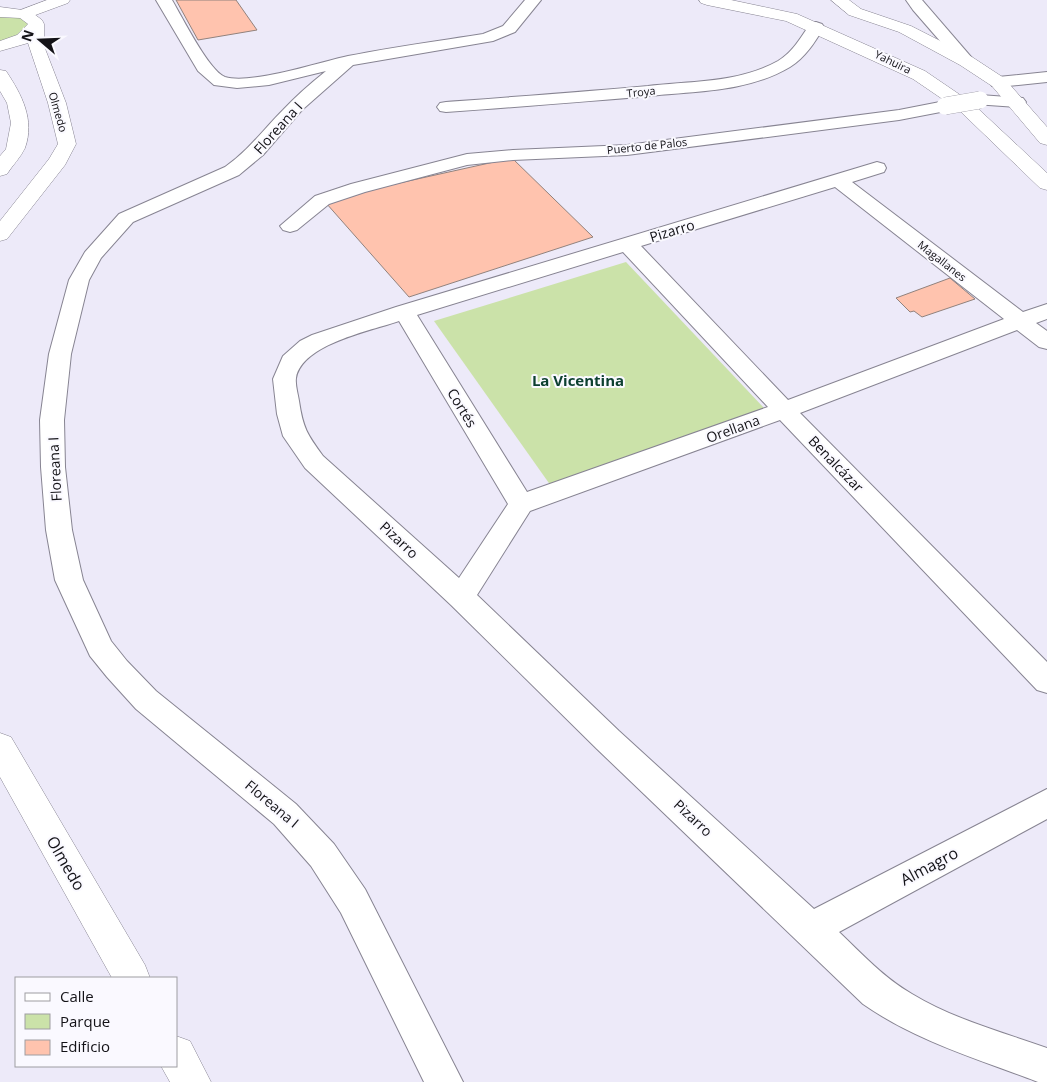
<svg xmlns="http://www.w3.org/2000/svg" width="1047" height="1082" viewBox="0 0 1047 1082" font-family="'Open Sans',sans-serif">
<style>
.green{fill:#cbe2a9}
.building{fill:#ffc3ae;stroke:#91827d}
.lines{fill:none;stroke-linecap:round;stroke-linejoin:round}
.minor-casing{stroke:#878492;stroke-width:2}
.tertiary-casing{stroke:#878492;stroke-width:1}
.secondary-casing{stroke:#878492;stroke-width:1}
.minor{fill:#fff;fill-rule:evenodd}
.tertiary{fill:#fff;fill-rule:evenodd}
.secondary{fill:#fff;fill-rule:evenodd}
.minor-bridge-casing{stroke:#878492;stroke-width:18;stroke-linecap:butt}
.minor-bridge{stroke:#fff;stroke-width:17}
.labels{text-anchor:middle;stroke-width:4;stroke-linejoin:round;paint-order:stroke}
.far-street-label{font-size:11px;fill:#131217;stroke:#faf9ff}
.street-label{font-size:14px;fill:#131217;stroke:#faf9ff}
.neighbourhood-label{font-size:15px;font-weight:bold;fill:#0d4030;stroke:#faf9ff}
.near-street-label{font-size:16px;fill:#131217;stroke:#faf9ff}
</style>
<rect width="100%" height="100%" fill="#edeaf9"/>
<g class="green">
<path d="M0,14L15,15L30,22L28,30L0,43Z"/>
<path d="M626,262L764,408L551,486L434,321Z"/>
</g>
<g class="building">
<path d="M176,0H236L257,30L198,40Z"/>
<path d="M512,158L593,237L409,297L326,203L363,191Z"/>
<path d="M950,278L975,299L922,317L914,311L910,312L896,298Z"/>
</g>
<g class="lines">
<g class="minor-casing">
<g id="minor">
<path d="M156,0H172C182,17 209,71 225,77C251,85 320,62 348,56C393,47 438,41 483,34L503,26L525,0H541L515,32L493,41L353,65L302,110L263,155L239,175L133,222L101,258L89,280L71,354L64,420L65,467L72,530L83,580L111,641L127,661L156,691L296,804L334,844L365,889L463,1082H424L341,913L311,866L274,824L136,709L107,677L90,656L55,580L46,530L41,467L40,420L49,354L69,280L85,252L119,214L225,167C248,151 263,130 283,110C296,96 311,83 326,71L269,85L237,88L214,85L198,71Z"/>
<path d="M906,0H922L972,58L974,61L972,64H960L913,10Z"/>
<path d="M816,22L822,24L824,27C815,42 805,58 790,67C748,92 697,91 650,96C582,102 514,107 446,112L440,111L437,107L440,103L446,102C513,97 581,92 648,86C691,81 739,83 778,61C793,52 801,37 810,24Z"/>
<path d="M1047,72V82L998,87L992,86L990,82L992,78L998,77Z"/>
<path d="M980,95L1023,98L1026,102L1023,106L1017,107L974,104L971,100L974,96Z"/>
<path d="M945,101L951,102L954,106L951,110L899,120L627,155L513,160L467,165L365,192L329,204L297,230L290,232L283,230L280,226L315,196L351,184L467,154L513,150L627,145L899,110Z"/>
<path d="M877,162L884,164L886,168L884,172L852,182L1023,312L1047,304V319L1036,323L1047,331V349L1039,347L1017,330L800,413L1047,662V693L1037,690L780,420L530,511L477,595L619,731L814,909L1047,789V819L839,932C862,954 884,978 912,994C953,1019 1002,1032 1047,1048V1082H1038C978,1059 916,1041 863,1004L597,749L451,605L305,468L283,436L277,414L273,379L283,356L300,341L312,335L396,307ZM835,187L1004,319L788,400L641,246ZM623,252L768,407L527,492L417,315ZM399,321L508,504L459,578L323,456C307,434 303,428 299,401C298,394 295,385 296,378C302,344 370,331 399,321Z"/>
</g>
</g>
<g class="tertiary-casing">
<g id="tertiary">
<path d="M47,0H70L68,3L30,17H18L16,14L18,11Z"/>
<path d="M831,0H849L861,9L911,26L972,57L1004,78L1047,127V145L1040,143L992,86L960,65L899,32L849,15Z"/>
</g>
</g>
<g class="secondary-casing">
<g id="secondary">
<path d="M699,0H731L797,14L925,71L972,103L1047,173V190L1040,188L960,111L913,79L786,21L707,5L701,3Z"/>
<path d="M0,7L30,11L42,20L44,24V46L66,103L76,144L65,165L7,239L0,241V221L49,159L58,144L48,103L28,43L0,51V41L17,35L28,24L20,18L0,17Z"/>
<path d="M0,70L6,71C22,95 35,120 25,148C21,157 12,166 7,174L0,176V156L6,149L11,123L7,103L0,91Z"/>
<path d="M0,733L11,737L145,965L150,978H112L0,777Z"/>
<path d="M176,1036L190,1041L211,1082H170L161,1066H176Z"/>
</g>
</g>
<use href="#minor" class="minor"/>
<use href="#tertiary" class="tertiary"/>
<use href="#secondary" class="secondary"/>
<g class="minor-bridge-casing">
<path id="minor-bridge" d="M945,106L980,100"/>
</g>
<use href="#minor-bridge" class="minor-bridge"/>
</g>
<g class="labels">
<g class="far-street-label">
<text transform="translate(893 62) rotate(26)" y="4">Yahuira</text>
<text transform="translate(641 92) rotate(-6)" y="4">Troya</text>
<text transform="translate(58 112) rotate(74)" y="4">Olmedo</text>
<text transform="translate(647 146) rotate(-6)" y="4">Puerto de Palos</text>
<text transform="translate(942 261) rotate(38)" y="4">Magallanes</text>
</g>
<g class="street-label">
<text transform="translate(278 128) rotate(-48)" y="5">Floreana I</text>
<text transform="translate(672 231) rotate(-17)" y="5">Pizarro</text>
<text transform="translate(462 408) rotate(59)" y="5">Cortés</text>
<text transform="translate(733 429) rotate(-20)" y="5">Orellana</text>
<text transform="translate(836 464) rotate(46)" y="5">Benalcázar</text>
<text transform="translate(55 469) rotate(-93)" y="5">Floreana I</text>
<text transform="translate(399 540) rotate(43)" y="5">Pizarro</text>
<text transform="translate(272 804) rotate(40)" y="5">Floreana I</text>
<text transform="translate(693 818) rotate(43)" y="5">Pizarro</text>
</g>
<g class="neighbourhood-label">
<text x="578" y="386">La Vicentina</text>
</g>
<g class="near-street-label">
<text transform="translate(66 863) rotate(60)" y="6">Olmedo</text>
<text transform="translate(929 866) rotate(-28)" y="6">Almagro</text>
</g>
</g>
<rect x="15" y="977" width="162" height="90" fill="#faf9ff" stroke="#9e9da2"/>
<rect x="25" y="993" width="25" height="8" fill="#ffffff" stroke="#9e9da2"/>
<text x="60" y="1002" font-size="15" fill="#131217">Calle</text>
<rect x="25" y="1014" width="25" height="15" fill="#cbe2a9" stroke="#9e9da2"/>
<text x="60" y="1027" font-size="15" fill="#131217">Parque</text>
<rect x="25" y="1040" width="25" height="15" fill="#ffc3ae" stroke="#9e9da2"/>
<text x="60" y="1052" font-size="15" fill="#131217">Edificio</text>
<g transform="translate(40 40) rotate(289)" stroke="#faf9ff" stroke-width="4" paint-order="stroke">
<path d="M0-4L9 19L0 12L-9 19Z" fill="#131217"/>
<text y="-8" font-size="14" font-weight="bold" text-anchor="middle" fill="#131217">N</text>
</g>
</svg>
